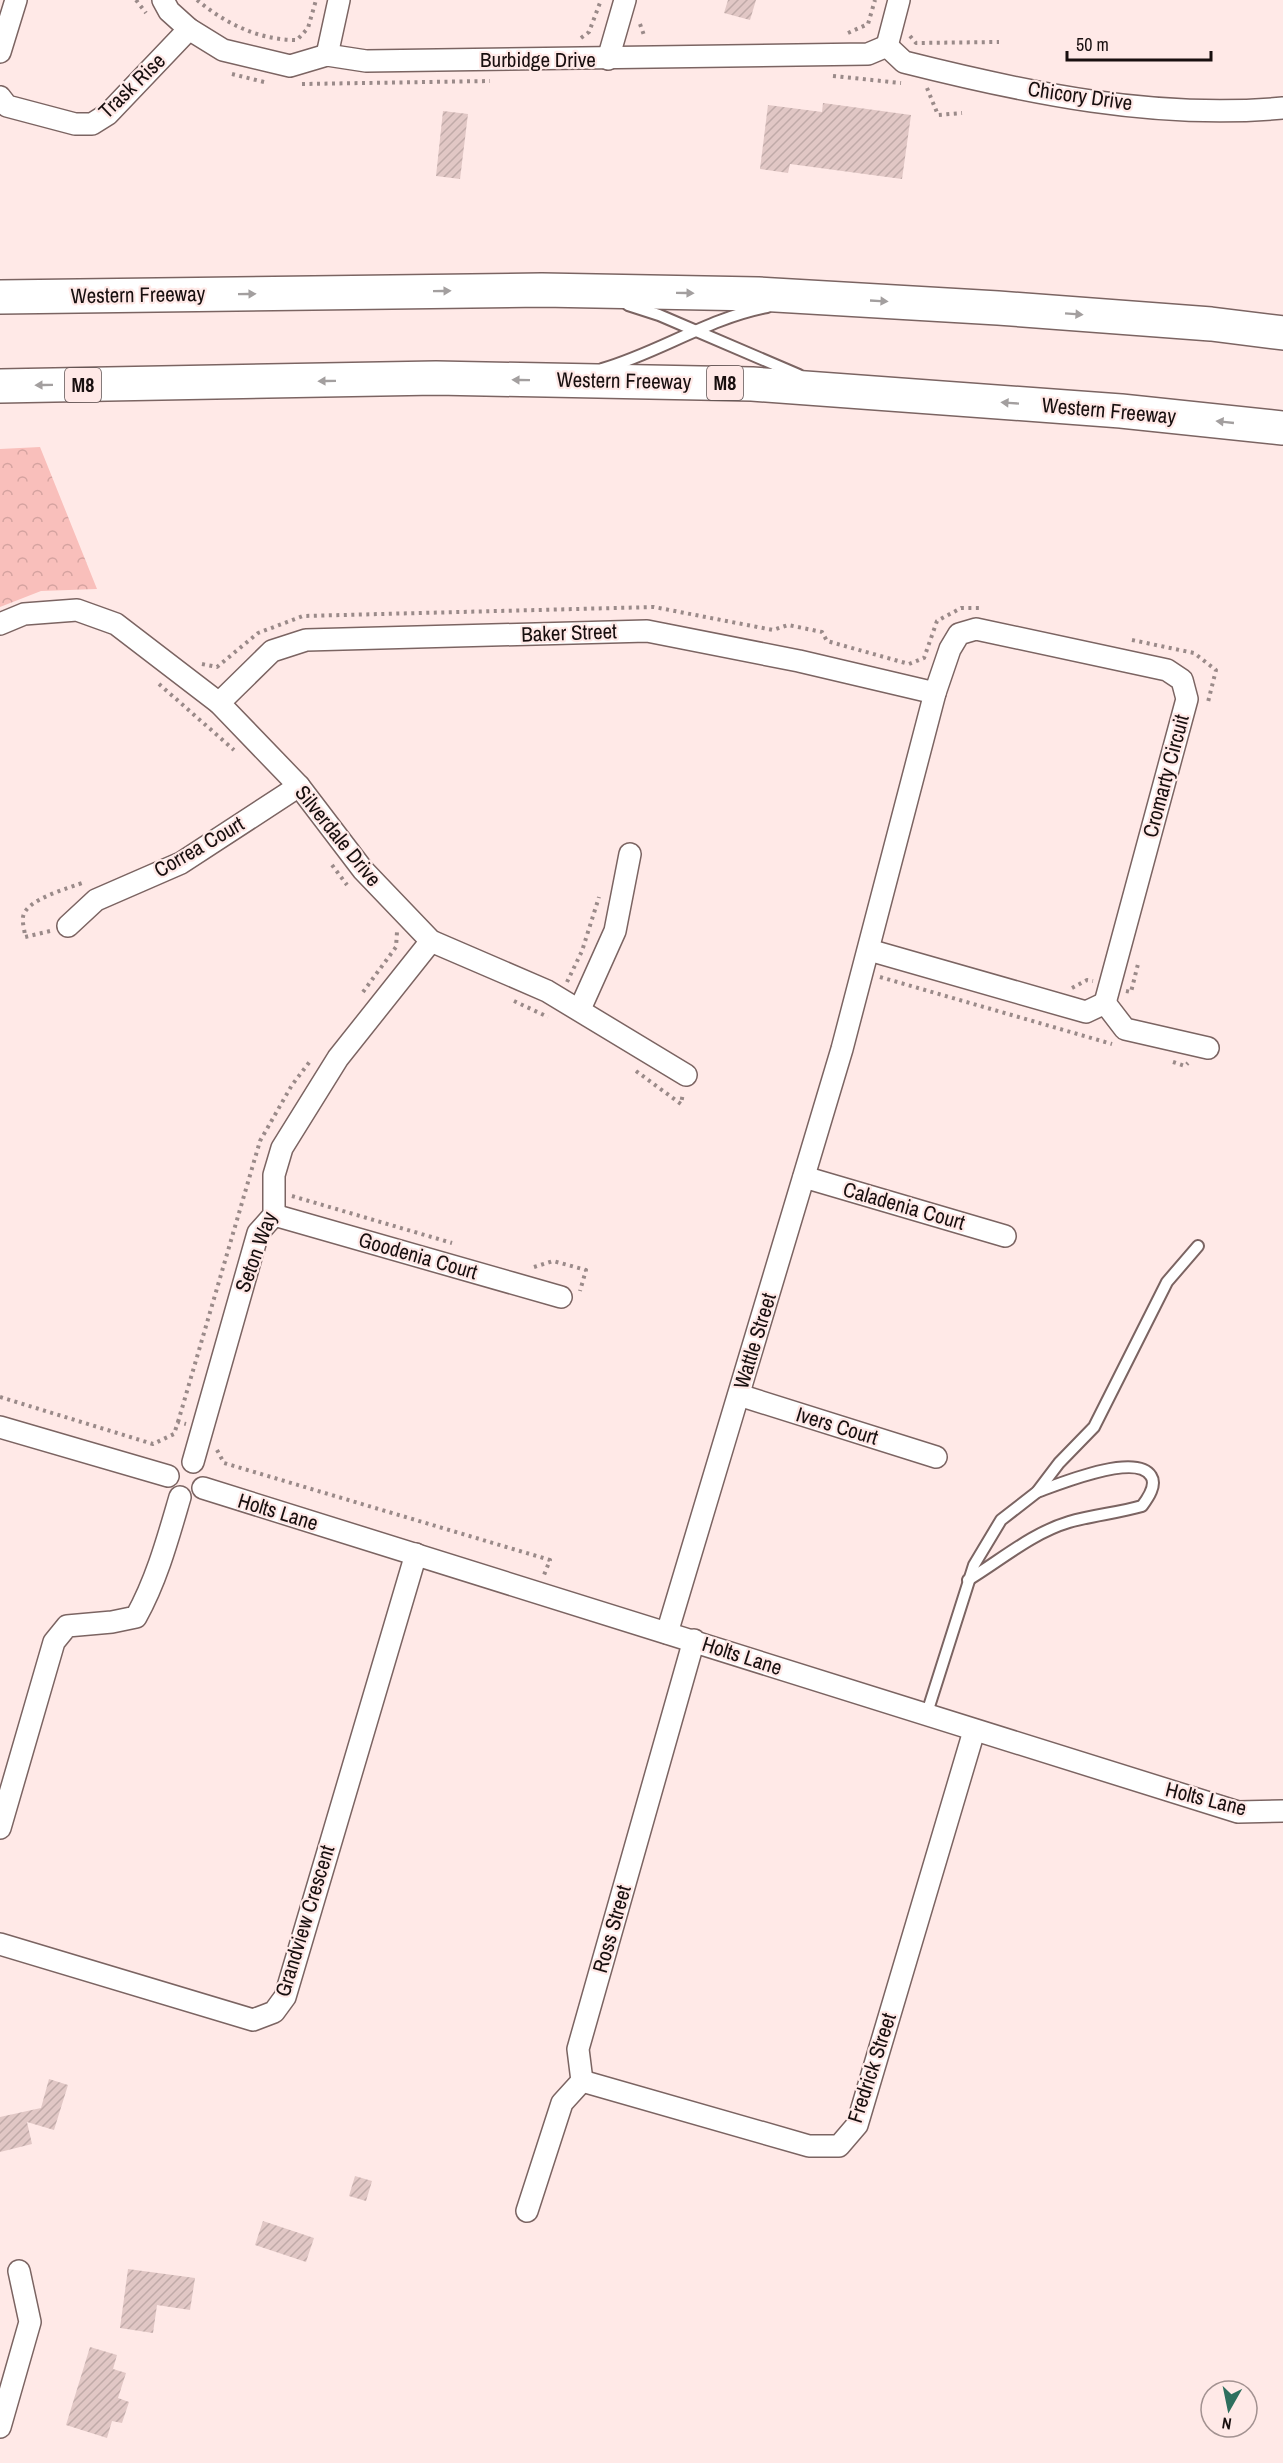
<svg xmlns="http://www.w3.org/2000/svg" width="1283" height="2463" viewBox="0 0 1283 2463" font-family="'Archivo Narrow',sans-serif">
<style>
.park{fill:url(#park-crowns)}
.building{fill:url(#building-hatch)}
.lines{fill:none;stroke-linecap:round;stroke-linejoin:round}
.service-casing{stroke:#7b6462;stroke-width:14}
.minor-casing{stroke:#7b6462;stroke-width:24}
.motorway-casing{stroke:#7b6462;stroke-width:36}
.path{stroke:#9a8a89;stroke-width:4;stroke-dasharray:3 4.5;stroke-linecap:butt}
.service{stroke:#fff;stroke-width:10}
.minor{stroke:#fff;stroke-width:21}
.motorway{stroke:#fff;stroke-width:33}
.oneway{fill:#a39f9f}
.labels{text-anchor:middle;stroke-width:4.5;stroke-linejoin:round;paint-order:stroke}
.shield{fill:#ffe9e7;stroke:#5d5050;stroke-width:1.5}
.shield-label{font-size:20px;font-weight:bold;fill:#180f0f}
.street-label{font-size:21px;fill:#180f0f;stroke:#ffe9e7}
</style>
<defs>
<pattern id="park-crowns" width="20" height="18" patternUnits="userSpaceOnUse" patternTransform="scale(1.5)"><rect width="20" height="18" fill="#f9bfbb"/><path d="M2 6a3 3 0 1 1 6 0M12 15a3 3 0 1 1 6 0" fill="none" stroke="#d5a3a0"/></pattern>
<pattern id="building-hatch" width="6" height="6" patternUnits="userSpaceOnUse" patternTransform="scale(1.5)"><rect width="6" height="6" fill="#e1c7c5"/><path d="M-1 1l2-2M0 6l6-6M5 7l2-2" fill="none" stroke="#c0aaa8"/></pattern>
</defs>
<rect width="100%" height="100%" fill="#ffe9e7"/>
<path class="park" d="M40,447L97,589L41,591L0,607V449Z"/>
<g class="building">
<path d="M728,0H756L750,20L724,13Z"/>
<path d="M823,103L911,115L902,179L790,164L788,173L760,169L768,105L822,112Z"/>
<path d="M443,111L468,114L460,179L436,176Z"/>
<path d="M49,2079L68,2085L54,2130L27,2122L32,2144L0,2152V2117L41,2108Z"/>
<path d="M355,2176L372,2181L366,2201L349,2196Z"/>
<path d="M263,2221L314,2238L306,2262L255,2245Z"/>
<path d="M128,2269L195,2278L190,2310L157,2305L153,2333L120,2328Z"/>
<path d="M90,2347L117,2355L113,2369L126,2373L118,2398L129,2402L122,2423L112,2421L107,2438L66,2425Z"/>
</g>
<g class="lines">
<g class="service-casing">
<g id="service">
<path d="M628,305L659,315L799,375"/>
<path d="M602,369C658,353 709,318 767,307"/>
<path d="M968,1580C1001,1560 1032,1533 1069,1522C1093,1515 1118,1513 1142,1506C1148,1498 1157,1485 1151,1476C1136,1452 1059,1484 1037,1492"/>
<path d="M926,1716L974,1565L1001,1520L1037,1492L1059,1463L1094,1427L1167,1282L1198,1246"/>
</g>
</g>
<g class="minor-casing">
<g id="minor">
<path d="M163,0L169,11L189,29L223,50L290,66L327,55L366,61L868,54L887,46"/>
<path d="M887,46L904,62C1027,93 1156,120 1283,108"/>
<path d="M887,46L899,0"/>
<path d="M0,52L16,0"/>
<path d="M327,55L339,0"/>
<path d="M608,59L625,0"/>
<path d="M0,97L7,106L75,124H92L108,114L189,29"/>
<path d="M0,624L24,614L77,610L116,624L219,703L299,786L363,870L431,941L547,991L686,1075"/>
<path d="M219,703L272,651L306,640L647,631L799,661L935,693"/>
<path d="M68,926L96,900L181,863L299,786"/>
<path d="M869,950L1086,1012L1105,1003"/>
<path d="M1105,1003L1125,1029L1208,1048"/>
<path d="M580,1009L615,931L630,854"/>
<path d="M804,1177L1005,1236"/>
<path d="M274,1215L561,1297"/>
<path d="M739,1395L936,1457"/>
<path d="M0,1427L168,1476"/>
<path d="M193,1462L258,1233L274,1215V1175L282,1148L338,1058L431,941"/>
<path d="M203,1488L1238,1812L1283,1811"/>
<path d="M667,1633L842,1049L935,693L950,649L959,634L976,629L1167,670L1182,680L1187,699L1105,1003"/>
<path d="M0,1828L54,1642L67,1626L112,1622L136,1617C157,1579 168,1538 180,1497"/>
<path d="M0,1944L253,2020L274,2012L285,1997L416,1554"/>
<path d="M582,2081L809,2146H839L857,2125L974,1731"/>
<path d="M527,2211L562,2103L582,2081L578,2049L694,1640"/>
<path d="M0,2427L30,2322L19,2271"/>
</g>
</g>
<g class="motorway-casing">
<g id="motorway">
<path d="M0,297L542,290L758,294L998,308L1211,324L1283,333"/>
<path d="M0,386L436,378L752,384L1121,411L1283,428"/>
</g>
</g>
<g class="path">
<path d="M136,0L146,13"/>
<path d="M197,0C226,24 259,40 297,40L308,28L316,0"/>
<path d="M640,24L645,38"/>
<path d="M848,33L868,24L875,0"/>
<path d="M910,36L916,43L999,42"/>
<path d="M581,38L589,32L601,0"/>
<path d="M232,74L268,83"/>
<path d="M833,76L901,83"/>
<path d="M302,84L490,81"/>
<path d="M927,88L938,115L962,113"/>
<path d="M1132,640L1194,653L1216,670L1208,702"/>
<path d="M202,664L217,667L258,633L303,616L654,607L773,630L788,625L822,632L827,641L909,664L924,658L937,621L961,608H981"/>
<path d="M159,684L234,750"/>
<path d="M332,865L347,885"/>
<path d="M50,931L25,937C25,931 22,923 23,917C26,899 69,888 85,882"/>
<path d="M880,977L1112,1044"/>
<path d="M567,982L582,951L599,897"/>
<path d="M1072,988L1087,980L1093,981"/>
<path d="M1126,991L1131,992L1138,964"/>
<path d="M363,992L396,947L397,932"/>
<path d="M514,1001L548,1017"/>
<path d="M1173,1062L1185,1066L1188,1063"/>
<path d="M636,1071L681,1104L683,1093"/>
<path d="M292,1196L452,1243"/>
<path d="M534,1267L553,1261L586,1270L580,1291"/>
<path d="M0,1397L153,1444L174,1434L178,1422L186,1424"/>
<path d="M178,1422L260,1141L292,1085L311,1060"/>
<path d="M217,1450L224,1463L550,1560L544,1575"/>
</g>
<use href="#service" class="service"/>
<use href="#minor" class="minor"/>
<use href="#motorway" class="motorway"/>
</g>
<defs><path id="oneway-solid" d="M-6-.8H1V-3.2L6.5 0L1 3.2V.8H-6Z" transform="scale(1.5)"/></defs>
<g class="oneway">
<use href="#oneway-solid" transform="translate(442 291) rotate(-1)"/>
<use href="#oneway-solid" transform="translate(685 293) rotate(1)"/>
<use href="#oneway-solid" transform="translate(247 294) rotate(-1)"/>
<use href="#oneway-solid" transform="translate(879 301) rotate(3)"/>
<use href="#oneway-solid" transform="translate(1074 314) rotate(4)"/>
<use href="#oneway-solid" transform="translate(521 380) rotate(-179)"/>
<use href="#oneway-solid" transform="translate(327 381) rotate(179)"/>
<use href="#oneway-solid" transform="translate(44 385) rotate(179)"/>
<use href="#oneway-solid" transform="translate(1010 403) rotate(-176)"/>
<use href="#oneway-solid" transform="translate(1225 422) rotate(-174)"/>
</g>
<g class="labels">
<g class="shield">
<rect x="707" y="366" width="36" height="34" rx="4.5"/>
<rect x="65" y="368" width="36" height="34" rx="4.5"/>
</g>
<g class="shield-label">
<text x="725" y="390">M8</text>
<text x="83" y="392">M8</text>
</g>
<g class="street-label">
<text x="538" y="67">Burbidge Drive</text>
<text transform="translate(132 86) rotate(-44)" y="7">Trask Rise</text>
<text transform="translate(1080 96) rotate(8)" y="7">Chicory Drive</text>
<text transform="translate(138 295) rotate(-1)" y="7">Western Freeway</text>
<text transform="translate(624 381) rotate(1)" y="7">Western Freeway</text>
<text transform="translate(1109 411) rotate(5)" y="7">Western Freeway</text>
<text transform="translate(569 633) rotate(-2)" y="7">Baker Street</text>
<text transform="translate(1166 776) rotate(-75)" y="7">Cromarty Circuit</text>
<text transform="translate(338 836) rotate(51)" y="7">Silverdale Drive</text>
<text transform="translate(199 847) rotate(-30)" y="7">Correa Court</text>
<text transform="translate(904 1206) rotate(16)" y="7">Caladenia Court</text>
<text transform="translate(256 1252) rotate(-70)" y="7">Seton Way</text>
<text transform="translate(418 1256) rotate(16)" y="7">Goodenia Court</text>
<text transform="translate(755 1341) rotate(-73)" y="7">Wattle Street</text>
<text transform="translate(837 1426) rotate(17)" y="7">Ivers Court</text>
<text transform="translate(278 1512) rotate(17)" y="7">Holts Lane</text>
<text transform="translate(742 1656) rotate(18)" y="7">Holts Lane</text>
<text transform="translate(1206 1799) rotate(14)" y="7">Holts Lane</text>
<text transform="translate(305 1921) rotate(-73)" y="7">Grandview Crescent</text>
<text transform="translate(612 1929) rotate(-74)" y="7">Ross Street</text>
<text transform="translate(872 2068) rotate(-72)" y="7">Fredrick Street</text>
</g>
</g>
<g transform="translate(1229 2409) rotate(189)"><circle r="28" fill="#ffe9e7" stroke="#a39291" stroke-width="1.5"/>
<path d="M0-4.5L10 22L0 15L-10 22Z" fill="#2e6f5e"/>
<text y="-9" font-size="16" font-weight="bold" text-anchor="middle" fill="#180f0f">N</text>
</g>
<path d="M1067 51v9h144v-9" fill="none" stroke="#180f0f" stroke-width="3"/>
<text x="1076" y="51" font-size="18" fill="#180f0f" stroke="#ffe9e7" stroke-width="4.5" paint-order="stroke">50 m</text>
</svg>
